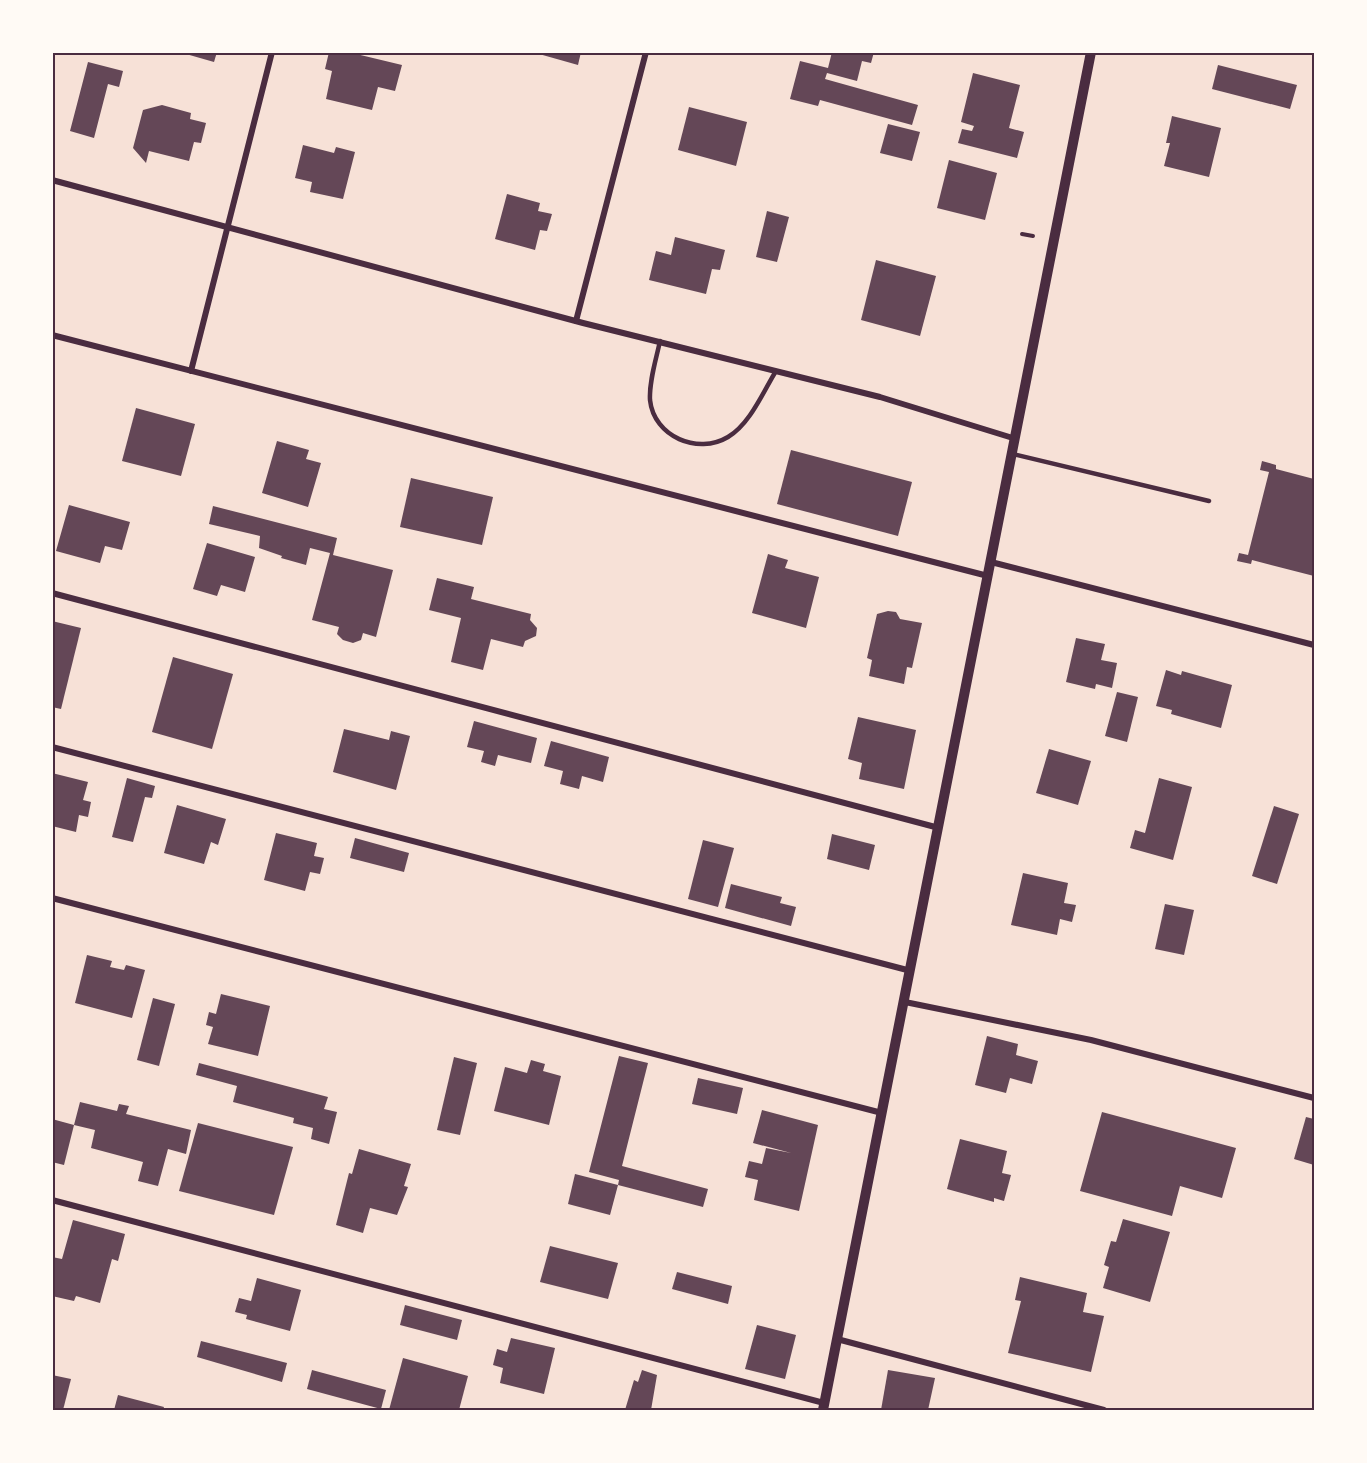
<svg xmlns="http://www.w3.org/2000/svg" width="1367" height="1463" viewBox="0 0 1367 1463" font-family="Figtree,sans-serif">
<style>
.building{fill:#644757}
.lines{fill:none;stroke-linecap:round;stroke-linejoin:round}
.path{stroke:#4a2c40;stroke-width:4}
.service{stroke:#4a2c40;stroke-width:4.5}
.minor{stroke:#4a2c40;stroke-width:6}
.tertiary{stroke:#4a2c40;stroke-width:10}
.neatline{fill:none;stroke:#4a2c40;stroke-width:2}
</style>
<rect width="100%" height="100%" fill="#f7e1d7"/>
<g class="building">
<path d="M179,52H217L214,62Z"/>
<path d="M329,52H348L402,65L395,91L378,87L372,110L326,99L332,71L325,69Z"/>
<path d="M532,52H581L578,65Z"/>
<path d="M832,52H874L871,63L862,61L857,81L827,73L825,79L918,105L912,125L820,100L818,106L790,99L800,61L828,68Z"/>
<path d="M88,62L123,71L119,87L108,84L94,138L70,131Z"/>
<path d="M1218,65L1297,85L1290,109L1212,89Z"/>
<path d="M973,73L1020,85L1009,128L1024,132L1017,158L958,143L962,129L972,131L974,126L961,122Z"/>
<path d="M162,105L191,113L190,119L206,123L201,143L194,142L189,161L149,151L146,163L133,148L143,110Z"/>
<path d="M689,107L747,122L736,166L678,150Z"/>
<path d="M1172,116L1221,128L1209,177L1164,166L1170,143H1166Z"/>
<path d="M888,124L920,132L912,161L880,153Z"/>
<path d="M303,145L334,153L336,147L355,152L343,199L310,192L312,182L295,178Z"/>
<path d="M949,160L997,173L985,220L937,208Z"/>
<path d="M507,194L540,203L538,211L552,214L547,231L540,230L535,250L495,239Z"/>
<path d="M767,211L789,217L777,262L756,257Z"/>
<path d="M675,237L725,250L720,270L712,269L706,294L649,280L656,251L671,255Z"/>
<path d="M876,260L936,276L920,336L861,320Z"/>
<path d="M136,408L195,424L181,476L122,461Z"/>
<path d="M277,441L309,450L306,459L321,463L308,507L262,493Z"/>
<path d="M791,450L912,482L898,536L777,504Z"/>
<path d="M1262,461L1276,465V469L1314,479V576L1252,560L1251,564L1237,561L1239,553L1248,555L1269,472L1260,470Z"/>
<path d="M411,478L493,497L482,545L400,527Z"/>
<path d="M69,505L130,522L122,550L105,546L100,563L56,551Z"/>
<path d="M213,506L337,538L333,555L393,570L376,637L363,633L361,640L353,643L343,640L337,634L339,627L312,620L330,553L310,548L306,565L281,558L282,556L259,548L260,536L209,524Z"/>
<path d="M207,543L255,557L245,592L221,585L217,596L193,589Z"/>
<path d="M768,554L788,560L785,568L819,577L806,628L752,613Z"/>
<path d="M437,578L474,587L471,599L531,614L530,620L537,628L536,636L525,641L523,647L491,639L483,670L451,662L461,618L429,610Z"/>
<path d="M888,611L896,612L900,619L922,623L912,668L907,667L904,684L869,676L872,660L867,658L877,614Z"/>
<path d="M52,621L81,628L61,709L52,707Z"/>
<path d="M1076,638L1105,644L1101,660L1117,663L1112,688L1096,684L1095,689L1066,682Z"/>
<path d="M173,657L233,674L212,749L152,732Z"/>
<path d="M1166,670L1181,675L1182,671L1232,685L1221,728L1171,714L1172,710L1156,706Z"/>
<path d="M1117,692L1138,697L1127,742L1105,736Z"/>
<path d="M858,717L916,730L904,789L859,779L862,763L848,759Z"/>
<path d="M474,721L537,738L531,763L498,755L495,766L481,762L484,751L467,747Z"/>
<path d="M344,729L389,740L391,731L410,736L396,790L333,772Z"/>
<path d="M551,741L609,757L603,782L582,776L579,789L560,784L563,771L544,766Z"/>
<path d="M1049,749L1091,761L1078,805L1036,793Z"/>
<path d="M52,773L88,782L83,800L91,802L88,817L79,815L76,832L52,826Z"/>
<path d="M127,778L155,786L152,798L145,797L133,842L112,837Z"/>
<path d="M1159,778L1192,787L1173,860L1130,848L1135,830L1145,833Z"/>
<path d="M177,805L226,819L218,845L211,842L204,864L164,853Z"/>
<path d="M1274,806L1299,814L1277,884L1252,876Z"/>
<path d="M276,833L317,843L314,856L324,858L320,874L310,872L305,891L264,880Z"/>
<path d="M832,834L875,845L869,870L827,859Z"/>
<path d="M355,838L409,853L404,872L350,858Z"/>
<path d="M703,840L734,848L718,907L688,899Z"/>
<path d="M1023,873L1068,883L1064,903L1076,905L1072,922L1060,919L1057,935L1011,925Z"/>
<path d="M731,884L782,897L780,903L796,907L791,926L725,908Z"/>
<path d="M1165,904L1194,910L1184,955L1155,949Z"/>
<path d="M87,955L112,961L110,967L124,970L126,965L145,970L132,1018L75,1003Z"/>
<path d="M221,994L270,1006L258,1056L208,1044L213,1027L206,1025L209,1012L216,1014Z"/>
<path d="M153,998L175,1004L159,1066L137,1060Z"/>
<path d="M987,1036L1018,1044L1016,1055L1038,1061L1032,1084L1010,1078L1006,1093L975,1085Z"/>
<path d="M619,1056L648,1063L622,1166L708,1189L703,1207L618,1185L619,1180L589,1172Z"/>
<path d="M454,1057L477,1063L460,1135L437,1130Z"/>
<path d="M531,1060L545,1064L543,1071L561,1076L549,1125L494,1111L505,1067L527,1073Z"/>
<path d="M199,1063L328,1097L324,1109L337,1112L329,1144L311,1139L313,1128L293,1123L294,1118L233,1102L237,1086L196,1075Z"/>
<path d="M698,1078L743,1088L737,1114L692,1104Z"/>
<path d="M80,1102L117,1111L119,1104L129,1106L126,1114L191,1130L186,1154L168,1149L158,1186L138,1181L143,1162L91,1148L95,1130L74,1125L64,1165L52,1162V1119L74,1125Z"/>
<path d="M762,1110L818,1125L799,1211L754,1200L758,1180L745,1177L749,1161L762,1164L766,1148L791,1153L753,1143Z"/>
<path d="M1102,1112L1236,1148L1222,1198L1180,1186L1172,1216L1080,1191Z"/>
<path d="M1306,1117L1314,1119V1165L1294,1159Z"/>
<path d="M198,1123L293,1147L274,1215L179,1191Z"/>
<path d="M960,1139L1007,1151L1002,1173L1011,1175L1004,1201L994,1198V1202L947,1189Z"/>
<path d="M359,1149L411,1164L404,1186L408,1187L397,1215L370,1208L363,1233L336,1225L349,1173L352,1174Z"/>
<path d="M575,1174L618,1185L610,1215L568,1204Z"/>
<path d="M1123,1219L1170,1232L1150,1302L1103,1288L1109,1267L1104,1265L1111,1241L1116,1242Z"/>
<path d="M73,1220L125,1234L118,1261L112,1259L100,1303L76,1296L74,1301L52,1296V1257L62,1259Z"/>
<path d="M550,1246L618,1263L608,1299L540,1282Z"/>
<path d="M677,1272L732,1286L728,1304L672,1289Z"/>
<path d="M1020,1277L1087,1293L1083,1312L1104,1316L1091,1372L1008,1353L1021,1301L1015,1300Z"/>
<path d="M257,1278L301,1290L290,1331L246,1319L247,1315L235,1312L239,1298L251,1301Z"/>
<path d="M405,1305L462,1320L457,1340L400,1325Z"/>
<path d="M757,1325L796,1335L785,1379L745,1369Z"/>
<path d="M511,1338L555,1348L544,1394L500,1383L503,1368L493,1365L497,1349L507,1352Z"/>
<path d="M201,1341L287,1363L282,1382L197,1357Z"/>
<path d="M403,1358L468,1376L459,1410H389Z"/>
<path d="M312,1370L386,1390L381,1409L307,1389Z"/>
<path d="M642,1370L657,1375L651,1410H625L634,1380L638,1382Z"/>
<path d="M888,1370L935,1378L928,1410H881Z"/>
<path d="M52,1375L71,1379L63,1410H52Z"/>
<path d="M118,1395L164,1407L163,1410H114Z"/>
</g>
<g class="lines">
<path class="path" d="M1022,234L1033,236"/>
<g class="service">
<path d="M660,341C656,360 649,381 650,400C654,437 698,455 728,437C750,424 763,392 776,371"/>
<path d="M1013,454L1209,501"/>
</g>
<g class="minor">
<path d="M52,180L583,323L880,397L1016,439"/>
<path d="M576,321L646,52"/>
<path d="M52,335L988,576"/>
<path d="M191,371L272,52"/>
<path d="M991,562L1314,645"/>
<path d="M52,593L939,828"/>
<path d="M52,747L911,971"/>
<path d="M52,898L882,1113"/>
<path d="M905,1002L1091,1040L1314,1098"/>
<path d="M52,1200L824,1403"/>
<path d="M837,1339L1104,1410"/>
</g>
<path class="tertiary" d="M823,1410L1091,52"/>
</g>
<rect width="1367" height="1463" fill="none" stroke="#fffaf5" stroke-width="108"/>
<rect x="54" y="54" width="1259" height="1355" class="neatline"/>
</svg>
